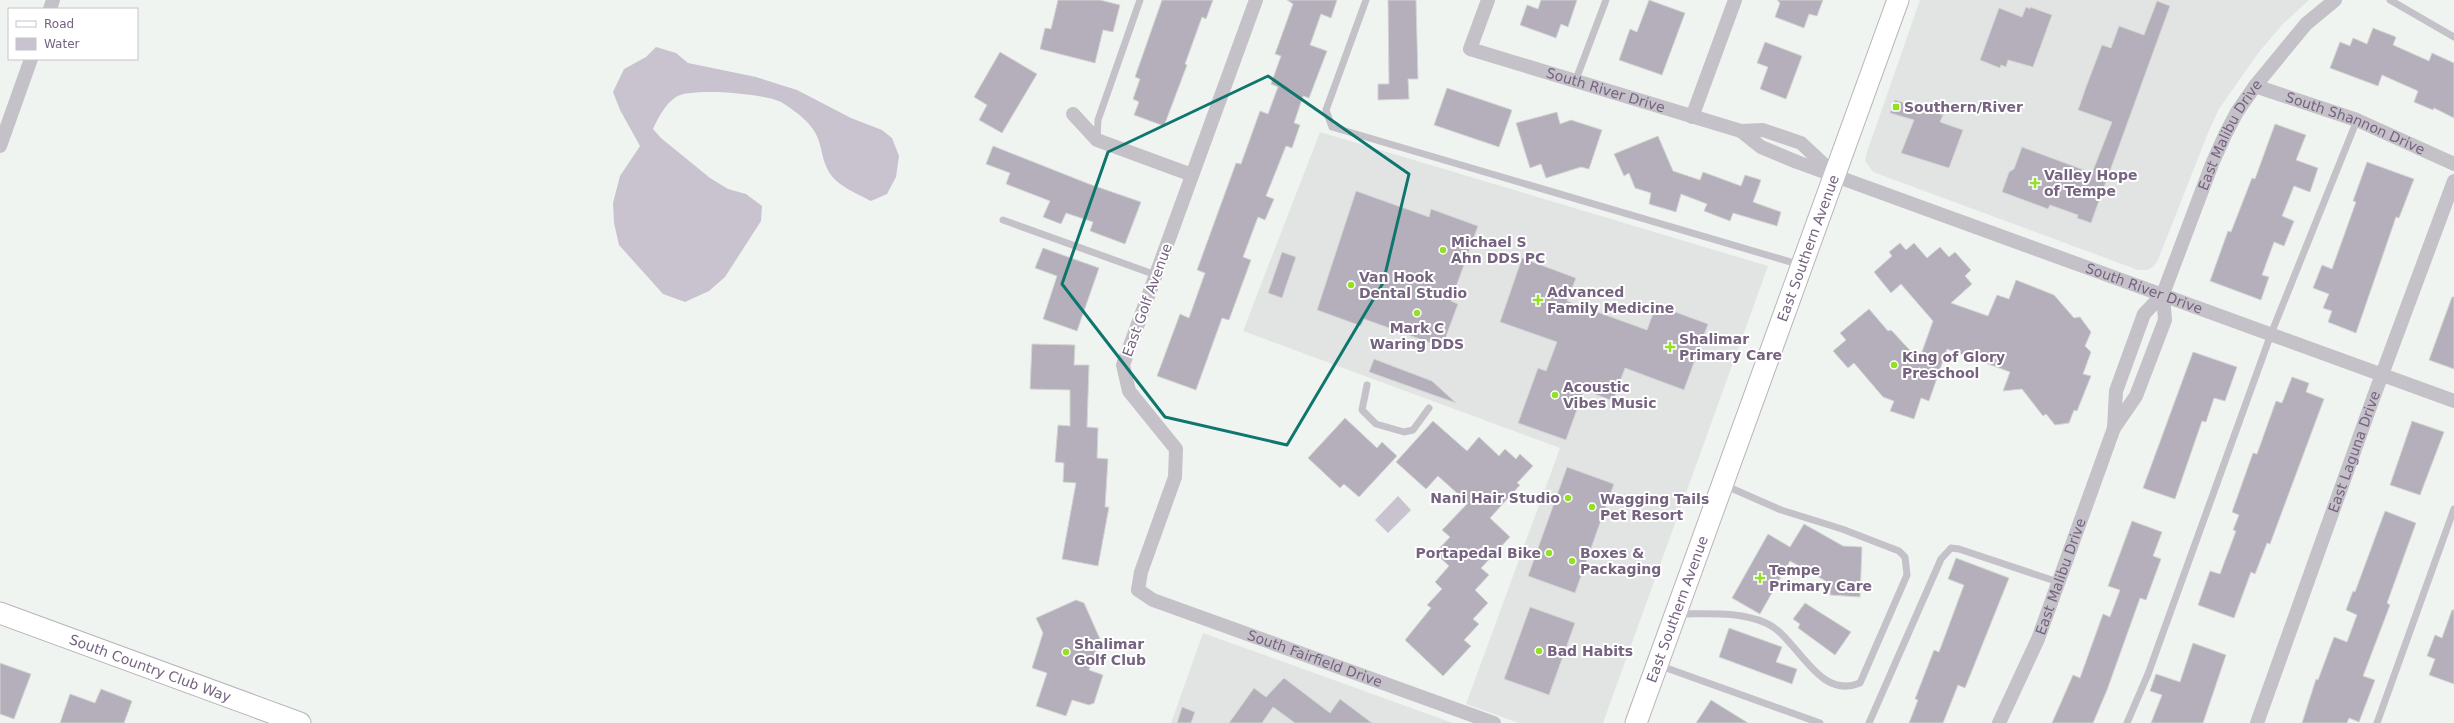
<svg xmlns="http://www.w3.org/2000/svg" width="2454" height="723" viewBox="0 0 2454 723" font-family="'DejaVu Sans',sans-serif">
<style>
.built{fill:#e2e4e4}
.water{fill:#c8c3cf}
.building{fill:#b4afba;stroke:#d3d5d3}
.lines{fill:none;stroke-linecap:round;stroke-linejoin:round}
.secondary-casing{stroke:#b9b4bc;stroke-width:23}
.lane{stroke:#c5c1c8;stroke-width:7}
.street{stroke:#c5c1c8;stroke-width:14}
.secondary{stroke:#fff;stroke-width:21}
.marked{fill:none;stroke:#0f766e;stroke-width:3;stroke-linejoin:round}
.poi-dot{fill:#94e024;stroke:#fff;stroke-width:1.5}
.labels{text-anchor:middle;stroke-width:4;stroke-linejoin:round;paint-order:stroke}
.street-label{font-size:14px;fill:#756380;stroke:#fff}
.poi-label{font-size:14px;font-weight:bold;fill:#756380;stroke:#fff;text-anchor:start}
</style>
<rect width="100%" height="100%" fill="#f0f4f0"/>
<g class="built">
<path d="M1920,0H2309L2283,24L2259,52L2219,109L2208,133L2158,260L2153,267L2147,270H2138L1873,172L1865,161L1866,155Z"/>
<path d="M1320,132L1768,266L1603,723H1519L1466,704L1560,448L1243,331Z"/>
<path d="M1203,633L1453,723H1171Z"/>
</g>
<g class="water">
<path d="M656,47L676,53L688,63L756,77L797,90L851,118L882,130L892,138L899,156L896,177L887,194L871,201C858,194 837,186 829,172C818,153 825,139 805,120C799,114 789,107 781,102C766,94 691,87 676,97C666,103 658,118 653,129L661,138L710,178L728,189L746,194L762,206L761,221L725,277L709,291L685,302L663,294L619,245L614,223L613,203L620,176L640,146L620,110L613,92L624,69L646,57Z"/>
<path d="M1398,496L1411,510L1388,533L1375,520Z"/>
</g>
<g class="building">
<path d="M1058,0H1100L1120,5L1113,32L1103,30L1095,63L1040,49L1045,28L1051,29Z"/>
<path d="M1162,0H1213L1206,19L1202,17L1185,64L1187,65L1164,126L1134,115L1139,102L1133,99L1140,79L1135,77Z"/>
<path d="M1287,0H1337L1331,18L1321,14L1310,45L1327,51L1309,98L1303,96L1294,123L1300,125L1292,148L1286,146L1266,196L1274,199L1265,220L1258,217L1243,257L1251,260L1229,320L1222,318L1196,390L1157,376L1180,314L1189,318L1205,273L1197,270L1236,163L1241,164L1260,111L1268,114L1278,87L1271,84L1281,56L1275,54L1293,4Z"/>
<path d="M1388,0H1416L1418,79H1408L1409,99L1378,100V84H1389Z"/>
<path d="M1541,0H1577L1568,27L1561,24L1556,38L1520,25L1527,5L1538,9Z"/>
<path d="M1649,0L1685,13L1662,75L1619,60L1630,29L1637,32Z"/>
<path d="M1777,0H1823L1817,16L1809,14L1804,28L1775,17L1780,3Z"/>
<path d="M2157,1L2170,6L2091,223L2077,218L2078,215L2050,205L2048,209L2002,192L2009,172L2014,169L2022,147L2092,173L2112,122L2078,110L2086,87L2102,45L2111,48L2119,26L2144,35Z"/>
<path d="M2026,7L2030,9V7L2052,15L2033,67L2008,60L2006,67L2001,65L2000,68L1980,60L1999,8L2022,17Z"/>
<path d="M2373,28L2396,37L2393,45L2429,61L2432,53L2454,63V118L2434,108L2433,110L2414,102L2418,91L2382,75L2378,86L2330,68L2340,42L2350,46L2353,38L2367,44Z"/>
<path d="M1765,42L1802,56L1786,99L1760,89L1768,67L1757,63Z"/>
<path d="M1000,52L1037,74L1002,133L979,120L987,105L974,97Z"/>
<path d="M1447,88L1512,110L1499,147L1434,125Z"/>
<path d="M1895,100L1918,107L1920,103L1941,111L1940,114L1943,115L1940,122L1963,130L1949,168L1901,153L1914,120L1890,113Z"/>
<path d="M1557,112L1560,124L1571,120L1602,130L1589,169L1581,167L1546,178L1541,164L1530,168L1516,123Z"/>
<path d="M2275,124L2306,135L2296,160L2318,168L2310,192L2294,186L2282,216L2294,221L2284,246L2274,242L2262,275L2269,277L2261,300L2210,281L2228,231L2231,232L2252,178L2255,179Z"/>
<path d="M1658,136L1673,171L1700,180L1703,172L1741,186L1745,175L1761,180L1753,202L1781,212L1777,226L1733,213L1730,221L1704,211L1707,204L1681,194L1676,212L1649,204L1651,193L1635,188L1629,173L1624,176L1614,154Z"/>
<path d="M993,146L1089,184L1141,202L1125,244L1090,231L1093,222L1066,213L1061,224L1043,217L1050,201L1006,184L1010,173L986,164Z"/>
<path d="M2367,162L2414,179L2399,218L2396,217L2356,333L2328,322L2332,311L2323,308L2329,294L2313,288L2322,265L2332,269L2356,202L2353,201Z"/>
<path d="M1356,191L1429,217L1431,209L1478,226L1451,301L1458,304L1442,347L1364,319L1361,326L1317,310Z"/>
<path d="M1900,243L1906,250L1914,243L1927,258L1940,247L1949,257L1955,252L1971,270L1965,276L1972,284L1951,303L1988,316L1997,295L2009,299L2016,280L2054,295L2074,318L2080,317L2091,332L2085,346L2091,352L2083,374L2091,376L2077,411L2074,410L2069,423L2055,425L2046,414L2043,416L2022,389L2003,391L2010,372L1947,349L1929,401L1921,398L1914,419L1890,411L1894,401L1883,397L1854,363L1848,368L1833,351L1846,340L1840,333L1869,309L1888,331L1891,330L1919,360L1933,321L1901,284L1891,293L1874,272L1892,256L1889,252Z"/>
<path d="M1043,248L1099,268L1077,331L1043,319L1057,276L1035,268Z"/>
<path d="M1282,252L1296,257L1282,298L1268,293Z"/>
<path d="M1522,258L1576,278L1567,301L1647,330L1656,305L1708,324L1684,390L1625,368L1613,401L1584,390L1566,440L1518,423L1538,368L1546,371L1557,342L1500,322Z"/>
<path d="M2452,297H2454V369L2429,360Z"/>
<path d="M1032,344L1075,345L1074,365H1089L1087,427L1098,428L1097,458L1108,459L1105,507H1109L1098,566L1062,559L1076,483L1063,482L1064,463L1055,462L1058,425L1070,426V390L1030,389Z"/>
<path d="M2193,352L2237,367L2225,401L2214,398L2206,422L2202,421L2175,499L2143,488Z"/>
<path d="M1374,359L1432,381L1456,403L1369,372Z"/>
<path d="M2292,377L2309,383L2306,392L2324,399L2270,544L2267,543L2255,574L2251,572L2234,618L2198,605L2210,571L2220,574L2236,531L2233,530L2239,515L2232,512L2253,453L2257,454L2276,401L2282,403Z"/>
<path d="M1345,418L1377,448L1382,442L1397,456L1359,497L1344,484L1340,488L1308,458Z"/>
<path d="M1433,421L1467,451L1479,437L1499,456L1505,449L1516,459L1520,454L1533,466L1517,483L1520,485L1490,518L1510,537L1481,568L1489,575L1475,590L1488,603L1473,619L1479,624L1464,640L1471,646L1443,676L1405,640L1431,608L1427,605L1442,589L1435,582L1449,566L1435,553L1450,537L1442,530L1468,503L1438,476L1426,489L1396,462Z"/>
<path d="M2412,421L2444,432L2420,495L2390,485Z"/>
<path d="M1567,467L1614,484L1575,593L1528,576Z"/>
<path d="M2385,511L2416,523L2387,603L2390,605L2363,676L2375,680L2359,722L2349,718L2347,723H2302L2316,679L2318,680L2334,637L2347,642L2357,615L2346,610L2353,591L2355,592Z"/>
<path d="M2132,521L2162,532L2153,556L2161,559L2146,600L2140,598L2107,690L2093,723H2052L2073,675L2080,678L2103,614L2110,617L2120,590L2108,586Z"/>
<path d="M1804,524L1843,546L1862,547L1860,597L1830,595L1831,584L1790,561L1760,614L1732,598L1768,534L1790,547Z"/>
<path d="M1956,558L2009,578L1965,688L1958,685L1943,723H1909L1918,700L1915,699L1934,650L1939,652L1964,585L1948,579Z"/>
<path d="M1076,600L1084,603L1100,639L1089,670L1103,675L1094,703L1089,705L1072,700L1066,716L1036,706L1047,673L1032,668L1043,633L1036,618Z"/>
<path d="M1805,603L1851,632L1835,655L1798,628L1800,624L1793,619Z"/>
<path d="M1530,607L1575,623L1549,695L1504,679Z"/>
<path d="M2452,610H2454V684L2429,675L2435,659L2427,656L2435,635L2442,638Z"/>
<path d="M1729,628L1782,647L1776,662L1797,669L1792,684L1719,657Z"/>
<path d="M2193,643L2226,655L2203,723H2151L2162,695L2150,691L2156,674L2180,682Z"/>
<path d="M0,663L31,674L14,719L0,714Z"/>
<path d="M1284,678L1330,713L1340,699L1372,723H1295L1273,707L1262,723H1229L1254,688L1266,697Z"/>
<path d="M101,689L132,701L124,723H60L70,694L95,703Z"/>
<path d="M1711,700L1748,723H1696Z"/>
<path d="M1182,707L1195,712L1191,723H1177Z"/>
</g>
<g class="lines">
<g class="secondary-casing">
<g id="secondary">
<path id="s7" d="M0,613L300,723"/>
<path id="s8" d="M1636,723L1898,0"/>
</g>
</g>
<g class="lane">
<path d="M1366,0L1326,110L1332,127L1801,265"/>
<path d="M2390,0L2454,37"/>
<path d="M1575,82L1606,0"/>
<path d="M1097,138L1098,120L1140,0"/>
<path d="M1003,220L1156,275"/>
<path d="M1367,385L1362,410L1376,424L1404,432L1413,430L1429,408"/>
<path d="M1678,614C1708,614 1739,611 1766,623C1798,637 1817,701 1860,683L1907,575L1905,557L1899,551L1842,529L1781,510L1724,485"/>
<path d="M1658,665L1820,723"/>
<path d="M1869,723L1941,559L1951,548L1959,549L2058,582"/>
<path d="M2127,723L2148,674L2271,334L2357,120"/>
<path d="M2377,723L2454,509"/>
</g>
<g class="street">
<path id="s1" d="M1256,0L1123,365L1129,391L1176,449L1175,477L1141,572L1138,590L1153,600L1494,723"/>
<path id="s2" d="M1488,0L1470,49L1741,131L1763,130L1801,143L1831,171"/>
<path d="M50,9L53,0"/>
<path id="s3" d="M2255,86L2357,120L2454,164"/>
<path d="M1073,114L1097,140L1192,175"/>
<path d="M1692,117L1735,0"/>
<path id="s4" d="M1741,131L1761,147L1797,162L2454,401"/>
<path d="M0,146L31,59"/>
<path d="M2114,428L2116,391L2144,314L2163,294"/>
<path id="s5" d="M1999,723L2038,639L2114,428L2136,396L2165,320L2163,294L2212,164L2225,135L2237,112L2255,86L2306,24L2335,0"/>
<path id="s6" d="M2257,723L2374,396L2454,181"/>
</g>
<use href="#secondary" class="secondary"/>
</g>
<path class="marked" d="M1268,76L1409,174L1383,283L1287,445L1165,417L1062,284L1108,152Z"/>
<g class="poi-dot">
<rect x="1892" y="103" width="8" height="8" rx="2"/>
<path d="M2033 177h4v4h4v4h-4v4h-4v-4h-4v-4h4z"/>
<circle cx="1443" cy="250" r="4"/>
<circle cx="1351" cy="285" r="4"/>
<path d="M1536 294h4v4h4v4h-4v4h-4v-4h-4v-4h4z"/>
<circle cx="1417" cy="313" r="4"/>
<path d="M1668 341h4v4h4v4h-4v4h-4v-4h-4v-4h4z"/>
<circle cx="1894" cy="365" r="4"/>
<circle cx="1555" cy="395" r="4"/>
<circle cx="1568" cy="498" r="4"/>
<circle cx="1592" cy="507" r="4"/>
<circle cx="1549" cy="553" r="4"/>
<circle cx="1572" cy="561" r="4"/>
<path d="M1758 572h4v4h4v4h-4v4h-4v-4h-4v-4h4z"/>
<circle cx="1539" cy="651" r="4"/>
<circle cx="1066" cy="652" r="4"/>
</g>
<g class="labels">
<g class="street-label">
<text dy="5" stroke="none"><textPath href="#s2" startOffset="194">South River Drive</textPath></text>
<text dy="5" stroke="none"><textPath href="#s3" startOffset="107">South Shannon Drive</textPath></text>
<text dy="5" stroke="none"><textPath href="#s5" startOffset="636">East Malibu Drive</textPath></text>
<text dy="5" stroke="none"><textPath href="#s8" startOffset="505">East Southern Avenue</textPath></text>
<text dy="5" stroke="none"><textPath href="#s4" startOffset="434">South River Drive</textPath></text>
<text transform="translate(1147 300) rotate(-70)" y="5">East Golf Avenue</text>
<text dy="5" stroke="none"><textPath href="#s6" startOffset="288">East Laguna Drive</textPath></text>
<text dy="5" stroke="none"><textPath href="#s5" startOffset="159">East Malibu Drive</textPath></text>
<text dy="5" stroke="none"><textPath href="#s8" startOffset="121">East Southern Avenue</textPath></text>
<text dy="5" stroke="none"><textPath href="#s1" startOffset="827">South Fairfield Drive</textPath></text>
<text dy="5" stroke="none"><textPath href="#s7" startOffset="160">South Country Club Way</textPath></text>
</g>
<g class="poi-label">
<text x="1904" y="112">Southern/River</text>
<text x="2044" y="180">Valley Hope<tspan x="2044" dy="16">of Tempe</tspan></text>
<text x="1451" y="247">Michael S<tspan x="1451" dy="16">Ahn DDS PC</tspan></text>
<text x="1359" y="282">Van Hook<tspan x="1359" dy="16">Dental Studio</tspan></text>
<text x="1547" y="297">Advanced<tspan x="1547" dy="16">Family Medicine</tspan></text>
<text x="1417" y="333" text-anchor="middle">Mark C<tspan x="1417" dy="16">Waring DDS</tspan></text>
<text x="1679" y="344">Shalimar<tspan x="1679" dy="16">Primary Care</tspan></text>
<text x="1902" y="362">King of Glory<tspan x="1902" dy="16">Preschool</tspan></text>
<text x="1563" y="392">Acoustic<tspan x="1563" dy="16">Vibes Music</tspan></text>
<text x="1560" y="503" text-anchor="end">Nani Hair Studio</text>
<text x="1600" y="504">Wagging Tails<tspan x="1600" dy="16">Pet Resort</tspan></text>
<text x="1541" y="558" text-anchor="end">Portapedal Bike</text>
<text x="1580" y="558">Boxes &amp;<tspan x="1580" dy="16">Packaging</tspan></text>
<text x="1769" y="575">Tempe<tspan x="1769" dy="16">Primary Care</tspan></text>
<text x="1074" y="649">Shalimar<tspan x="1074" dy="16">Golf Club</tspan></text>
<text x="1547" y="656">Bad Habits</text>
</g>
</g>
<rect x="8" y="8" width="130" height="52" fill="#ffffff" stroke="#c8c1cc"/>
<rect x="16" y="21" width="20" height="6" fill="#ffffff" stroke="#c8c1cc"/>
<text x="44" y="28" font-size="12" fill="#756380">Road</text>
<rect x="16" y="38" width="20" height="12" fill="#c8c3cf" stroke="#c8c1cc"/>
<text x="44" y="48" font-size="12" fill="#756380">Water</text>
</svg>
